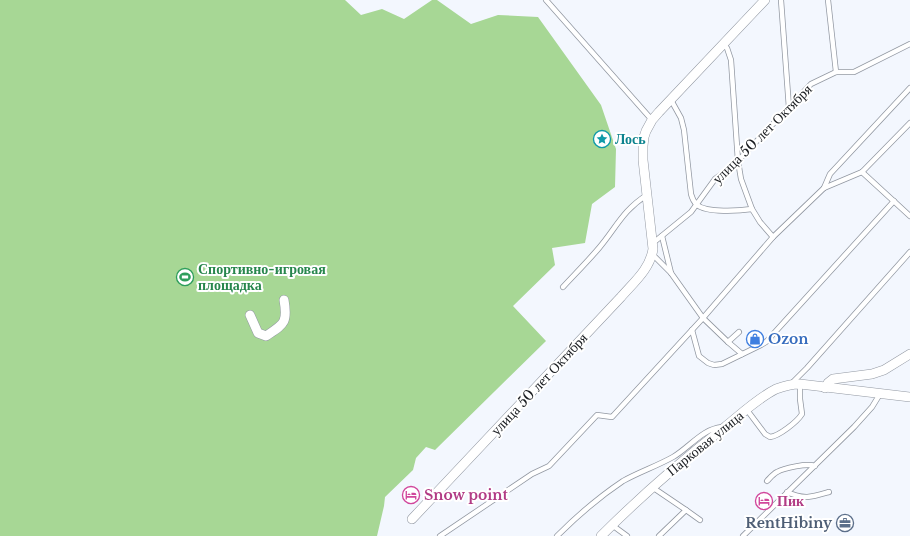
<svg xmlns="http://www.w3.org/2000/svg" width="910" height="536" viewBox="0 0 910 536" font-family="'Libre Baskerville',serif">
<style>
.green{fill:#a7d795}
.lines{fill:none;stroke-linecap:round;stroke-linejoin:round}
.lane-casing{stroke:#9298a2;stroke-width:6}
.street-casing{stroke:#9298a2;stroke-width:10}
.lane{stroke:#fff;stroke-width:4.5}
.street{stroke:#fff;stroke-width:9}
.labels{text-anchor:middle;stroke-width:4;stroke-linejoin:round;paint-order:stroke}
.street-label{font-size:14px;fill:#181b1f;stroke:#fff}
.culture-label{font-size:14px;font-weight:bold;fill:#0d838f;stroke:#fff;text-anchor:start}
.leisure-label{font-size:14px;font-weight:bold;fill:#27864d;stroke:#fff;text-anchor:start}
.shop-label{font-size:14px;font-weight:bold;fill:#366cbe;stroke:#fff;text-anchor:start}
.hotel-label{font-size:14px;font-weight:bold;fill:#b23c85;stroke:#fff;text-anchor:start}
.service-label{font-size:14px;font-weight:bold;fill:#4e5e75;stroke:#fff;text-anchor:end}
</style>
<rect width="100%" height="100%" fill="#f3f7fe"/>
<path class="green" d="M0,0H345L361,15L382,9L404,19L432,0H437L471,24L498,15L538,17L601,105L616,149L615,187L592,204L585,243L552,248L555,265L513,306L546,341L435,450L426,447L416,458L413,470L385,497L384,506L377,536H0Z"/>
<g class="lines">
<g class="lane-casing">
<g id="lane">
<path d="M546,0L652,120"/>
<path d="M781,0L789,108"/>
<path d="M828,0L836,72"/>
<path d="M724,45L727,48L731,60L738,161L741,179L752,209L760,222L773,237"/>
<path d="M671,100L681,118L684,130L691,194C692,198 694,202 697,205C707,213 739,211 752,209"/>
<path d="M862,172L910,216"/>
<path d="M824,188L830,174L910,88"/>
<path d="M662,236L671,273"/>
<path d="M653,243L691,212L715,179L733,166L811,84L836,72H854L910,44"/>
<path d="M652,254L671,273L703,318L728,342"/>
<path d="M563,287C575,274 588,261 599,248C616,228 623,210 647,195"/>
<path d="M692,330L699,356L708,363L714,365L722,364L761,345L766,342L894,201"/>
<path d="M739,332L728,342L742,354"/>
<path d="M792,383L807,368L910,252"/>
<path d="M747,410L765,434L770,437C779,436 797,422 802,414L800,399V384"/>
<path d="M767,481C770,478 773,474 777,472C784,468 807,463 815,466"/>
<path d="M652,487L686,510L659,536"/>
<path d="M787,492C804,500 812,497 829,492"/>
<path d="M686,510L700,520"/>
<path d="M612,525L627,536"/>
<path d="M440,536L532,474L549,466L597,415L612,417L703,318L773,237L824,188L862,172L910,123"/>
<path d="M557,536C577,516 599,497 623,481C639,472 657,466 673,457C690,447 702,429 722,427"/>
<path d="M743,536L854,427L872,407L880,394"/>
</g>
</g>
<g class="street-casing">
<g id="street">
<path d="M250,315L258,333L266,336C284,324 288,323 284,300"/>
<path d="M825,388L828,383L833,379L872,374L884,370L910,354"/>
<path d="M412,519L621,297C634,282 650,269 653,249L643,160V146L644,137L646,131L652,120L659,112L765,0"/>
<path d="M601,536C640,497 681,461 725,427C741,414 758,398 776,389C784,386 791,384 800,384L910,397"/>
</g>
</g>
<use href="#lane" class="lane"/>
<use href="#street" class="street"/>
</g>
<defs>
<g id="sight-ring" transform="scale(0.9)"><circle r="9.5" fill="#fff" stroke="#0f9aa8" stroke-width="1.5"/><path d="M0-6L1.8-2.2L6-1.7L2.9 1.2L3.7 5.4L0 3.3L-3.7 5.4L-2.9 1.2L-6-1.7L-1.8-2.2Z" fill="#0f9aa8"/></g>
<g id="stadium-ring" transform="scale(0.9)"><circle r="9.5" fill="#fff" stroke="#2e9e5b" stroke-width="1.5"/><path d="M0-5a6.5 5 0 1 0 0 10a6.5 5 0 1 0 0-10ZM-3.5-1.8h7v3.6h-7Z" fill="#2e9e5b"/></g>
<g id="shop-ring" transform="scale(0.9)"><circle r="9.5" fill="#fff" stroke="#3f7fe0" stroke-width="1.5"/><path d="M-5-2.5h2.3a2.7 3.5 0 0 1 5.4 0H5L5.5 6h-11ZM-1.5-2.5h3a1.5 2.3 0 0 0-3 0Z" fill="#3f7fe0"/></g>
<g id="hotel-ring" transform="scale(0.9)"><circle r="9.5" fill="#fff" stroke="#d1479c" stroke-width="1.5"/><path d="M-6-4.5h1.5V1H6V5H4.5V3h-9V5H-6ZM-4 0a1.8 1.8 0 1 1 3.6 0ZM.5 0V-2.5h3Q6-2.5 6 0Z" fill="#d1479c"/></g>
<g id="office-ring" transform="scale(0.9)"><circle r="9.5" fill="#fff" stroke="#5c6f8a" stroke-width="1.5"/><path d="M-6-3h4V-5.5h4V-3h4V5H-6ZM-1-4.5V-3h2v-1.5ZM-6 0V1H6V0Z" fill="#5c6f8a"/></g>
</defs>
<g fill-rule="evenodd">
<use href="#sight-ring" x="602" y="139"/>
<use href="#stadium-ring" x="185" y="277"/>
<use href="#shop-ring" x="755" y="339"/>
<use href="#hotel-ring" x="411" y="495"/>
<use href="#hotel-ring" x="764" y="501"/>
<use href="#office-ring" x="845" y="523"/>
</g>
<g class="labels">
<g class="street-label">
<text transform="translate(762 134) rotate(-45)" y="5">улица 50 лет Октября</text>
<text transform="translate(539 384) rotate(-47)" y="5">улица 50 лет Октября</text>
<text transform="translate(705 443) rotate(-39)" y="5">Парковая улица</text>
</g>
<g class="culture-label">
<text x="615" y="144">Лось</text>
</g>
<g class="leisure-label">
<text x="198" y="274">Спортивно-игровая<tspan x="198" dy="16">площадка</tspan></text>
</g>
<g class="shop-label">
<text x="768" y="344">Ozon</text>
</g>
<g class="hotel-label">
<text x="424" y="500">Snow point</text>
<text x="777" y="506">Пик</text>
</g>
<g class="service-label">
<text x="832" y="528">RentHibiny</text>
</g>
</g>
</svg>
